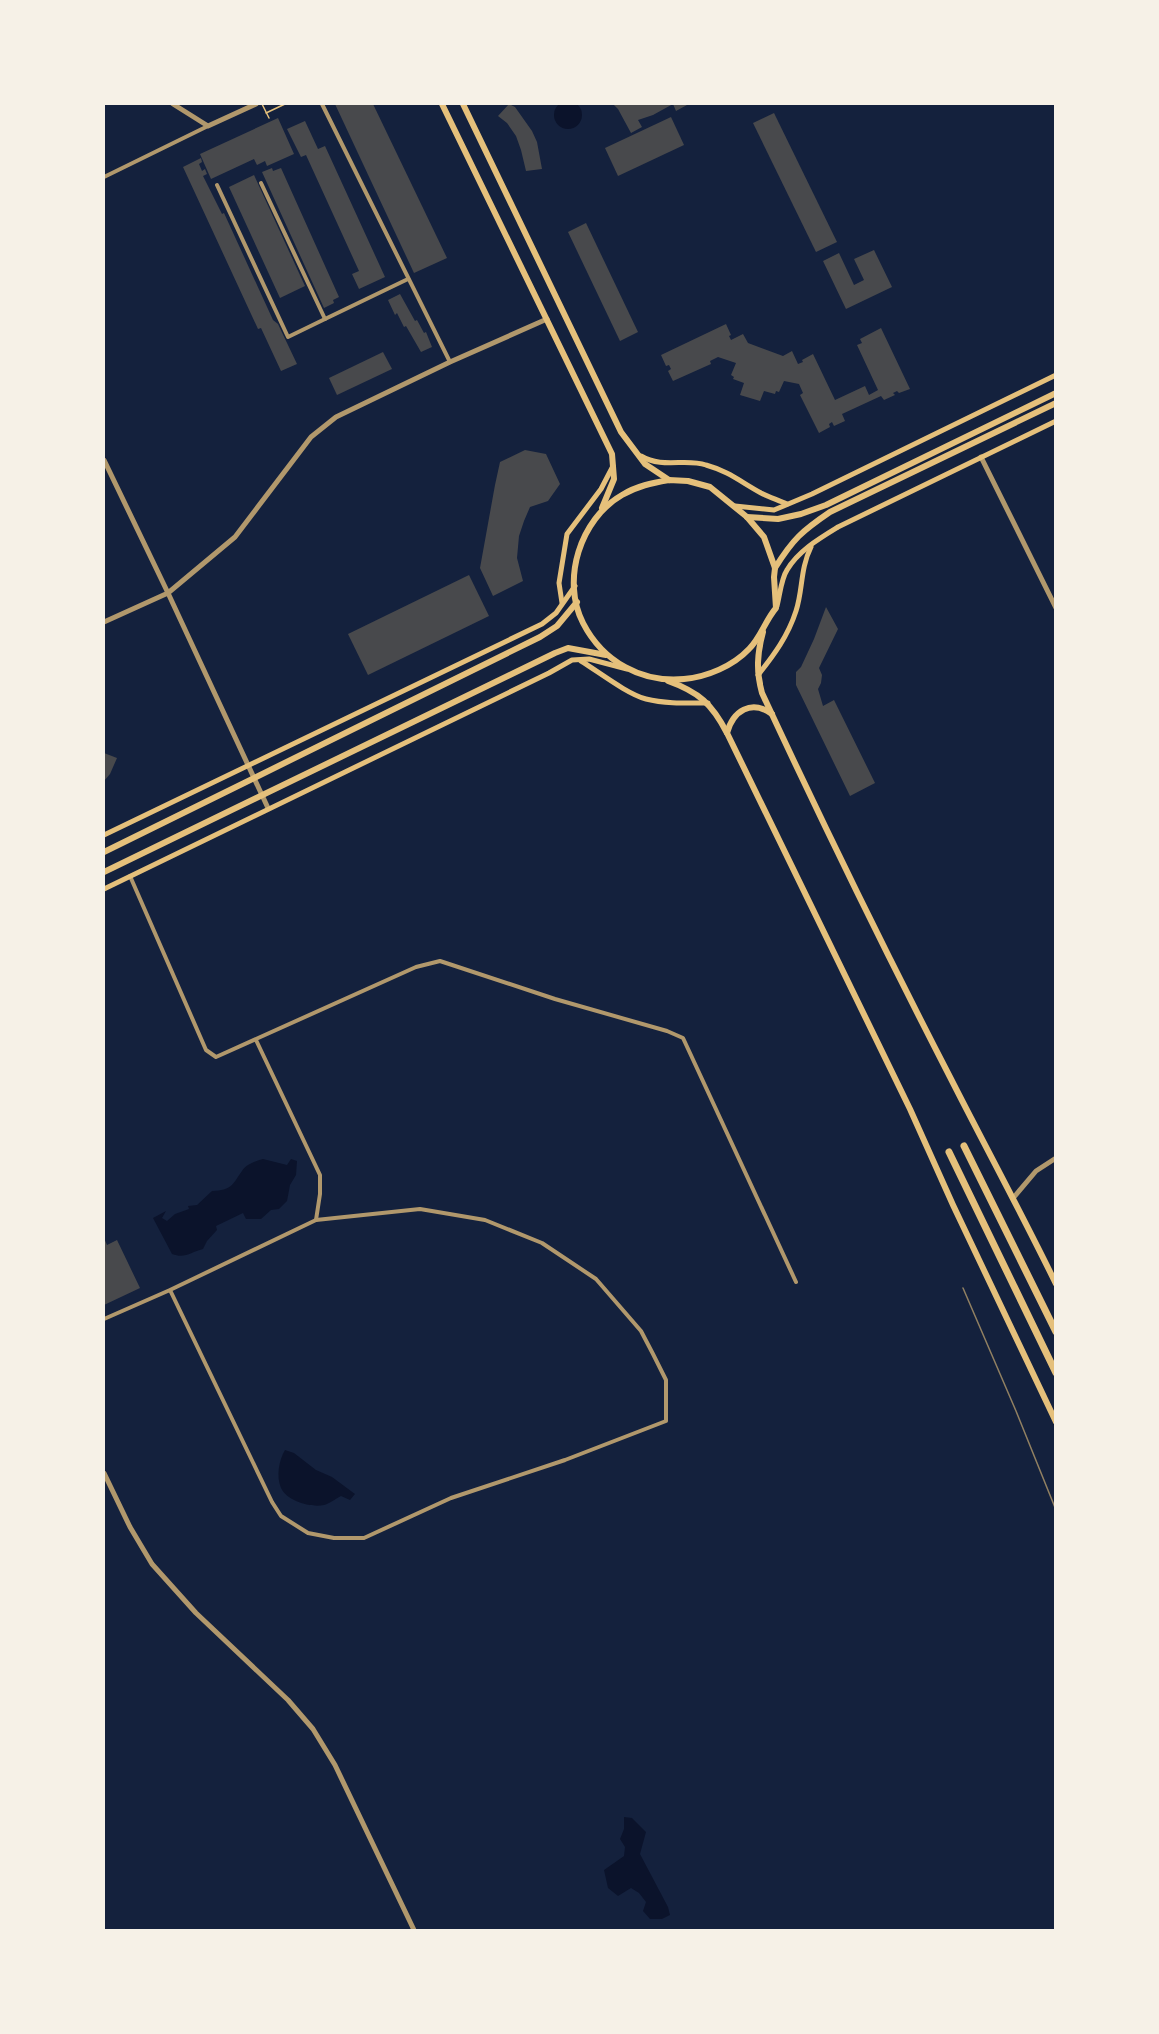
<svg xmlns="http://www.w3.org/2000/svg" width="1159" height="2034" viewBox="0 0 1159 2034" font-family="Signika,sans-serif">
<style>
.water{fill:#0b132b}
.building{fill:#48494c}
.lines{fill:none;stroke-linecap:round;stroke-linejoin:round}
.path{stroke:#e5c07b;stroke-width:1.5}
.minor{stroke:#b1986c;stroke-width:4}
.tertiary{stroke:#b1986c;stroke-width:5}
.secondary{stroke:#e5c07b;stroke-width:5}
.primary{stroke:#e5c07b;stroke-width:6}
.trunk{stroke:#e5c07b;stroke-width:7}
.tram{stroke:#918062;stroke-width:1.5}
</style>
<rect width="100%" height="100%" fill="#14213d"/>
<g class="water">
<circle cx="568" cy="115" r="14"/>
<path d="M263,1159L287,1165L291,1159L297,1161L296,1175L290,1185L287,1201L279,1209L271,1210L261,1219H246L243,1213L216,1226L217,1230L207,1241L203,1249C191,1252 185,1259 172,1254L153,1218L166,1211L162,1218L167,1221L175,1214L189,1209L188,1206L197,1205L212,1191C232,1190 232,1185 242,1171C246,1164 256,1161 263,1159Z"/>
<path d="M285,1450L294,1453L316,1470L332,1477L355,1494L350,1500L341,1496C335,1499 329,1504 324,1505C311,1508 287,1501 281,1488C276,1476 279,1460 285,1450Z"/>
<path d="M624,1817L632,1818L646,1832L640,1854L668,1907L670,1915L662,1919H650L643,1911L646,1902L639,1893L631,1888L618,1896L608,1888L604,1870L624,1856L625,1847L620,1839L624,1829Z"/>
</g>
<g class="building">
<path d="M335,104H373L447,258L414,273Z"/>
<path d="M509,104L515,107L532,131L537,142L542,169L526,171L521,150L516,136L507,123L498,116Z"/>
<path d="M613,104H686L687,105L676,111L673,104L653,115L638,120L642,127L631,133L618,109Z"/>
<path d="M774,113L837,242L816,252L753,123Z"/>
<path d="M671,117L684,145L618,176L605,148Z"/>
<path d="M278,118L294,154L267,166L265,161L257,165L254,159L211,179L200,154Z"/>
<path d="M305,121L318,149L325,146L385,277L359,289L352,274L359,271L306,155L301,157L287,129Z"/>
<path d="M201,158L202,162L199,164L202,171L205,169L207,174L203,176L222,214L224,213L273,320L278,324L297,364L281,371L261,328L258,329L183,167Z"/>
<path d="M272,168L273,171L281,168L339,297L333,300L334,303L324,308L262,172Z"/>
<path d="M254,175L305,286L280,298L229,187Z"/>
<path d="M586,223L638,332L620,341L568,232Z"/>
<path d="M874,250L892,287L846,309L823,261L839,253L854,285L864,280L854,259Z"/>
<path d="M400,294L415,321L417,320L424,333L426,332L432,347L421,352L406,326L404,327L397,313L395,315L388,300Z"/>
<path d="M726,324L731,335L729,336L731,340L743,334L748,343L783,356L792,351L798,364L803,362L802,360L813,354L835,400L865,386L869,395L878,390L857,345L862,343L860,339L881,328L910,389L899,393L897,391L893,393L895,395L884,400L881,396L842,414L845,421L834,426L832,422L829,424L830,427L819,433L800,395L803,393L799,384L784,381L779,392L776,391L775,394L764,391L760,401L740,395L744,383L733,379L734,377L731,375L736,363L718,357L710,361L711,364L673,381L668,371L671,369L669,365L666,366L661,355Z"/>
<path d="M383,352L392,369L337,395L329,378Z"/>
<path d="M525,450L546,454L560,484L548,501L530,507L524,521L519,536L517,558L523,581L493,596L480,568L495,485L500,462Z"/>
<path d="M469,575L489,616L368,675L348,634Z"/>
<path d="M826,607L838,629L819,668L822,675L821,683L818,689L823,706L834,700L875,783L850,796L796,685V672L801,667L814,639Z"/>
<path d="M104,753L117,758L110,774L104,781Z"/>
<path d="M104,1238L107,1245L117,1240L140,1288L104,1305Z"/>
</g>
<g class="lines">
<g class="path">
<path d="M262,104L269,118"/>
<path d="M266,113L285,104"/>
</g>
<g class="minor">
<path d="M322,104L450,362"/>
<path d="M104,177L208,126"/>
<path d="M261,183L325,319L408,279"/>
<path d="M217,185L288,337L325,319"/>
<path d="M130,876L206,1050L216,1057L416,967L440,961L555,999L667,1031L683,1038L796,1282"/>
<path d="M256,1040L320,1175V1194L316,1220"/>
<path d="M104,1319L170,1290L316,1220L420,1209L485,1220L542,1243L596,1279L641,1331L653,1354L666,1380V1421L565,1460L451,1498L364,1538H334L308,1533L281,1516L272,1502L170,1290"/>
</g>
<g class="tertiary">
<path d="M173,104L208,126L256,104"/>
<path d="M981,457L1056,608"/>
<path d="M104,460L168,593L268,808"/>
<path d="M104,622L168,593L235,537L311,437L336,417L450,362L547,319"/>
<path d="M1014,1197L1036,1171L1056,1158"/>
<path d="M104,1473L130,1527L152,1564L196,1613L288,1700L313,1729L335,1765L414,1930"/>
</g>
<g class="secondary">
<path d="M641,456C663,469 685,458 706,465C728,471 741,482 761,493C769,497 778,500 787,504"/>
<path d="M735,506L774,510L812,494L1056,375"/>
<path d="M562,603L559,583L567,534L601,489L613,466"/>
<path d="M777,606C780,595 781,579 787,570C798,551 820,538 838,527L1056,421"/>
<path d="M581,661C599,672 627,694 646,699C666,704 688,703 708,703"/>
<path d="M758,675C774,655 788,636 796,611C803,590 800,569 811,547"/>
<path d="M104,835L542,624L556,613L575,586"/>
<path d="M104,889L549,673L572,660L589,659L627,669"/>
</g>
<g class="primary">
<path d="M442,104L612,454L614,479L602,508"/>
<path d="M463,104L621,432L645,464L669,480"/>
<path d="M669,480L688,481L710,487L747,517L764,537L775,568L774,577L776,608C765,621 761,637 749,649C733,666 707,677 684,679C642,683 603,662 583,623C561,580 580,519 622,495C637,486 652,483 669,480Z"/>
<path d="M747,517L778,519L801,514L826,505L1056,393"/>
<path d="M775,568C793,539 802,531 830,512L1056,403"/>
<path d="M763,632C757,654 756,671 762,693C822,822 885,951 950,1077C985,1146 1022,1214 1056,1284"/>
<path d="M668,681C699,692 712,704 727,733L910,1109L953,1205L1056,1422"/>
<path d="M727,733C733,711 751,699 772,714"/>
<path d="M104,852L540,637L557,626L577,602"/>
<path d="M104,872L555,653L568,648L606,655"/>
</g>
<g class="trunk">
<path d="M964,1146L1056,1332"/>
<path d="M949,1152L1056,1373"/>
</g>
<path class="tram" d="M963,1288L1016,1411L1056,1510"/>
</g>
<rect width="1159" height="2034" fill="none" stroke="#f6f1e7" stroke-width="210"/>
</svg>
